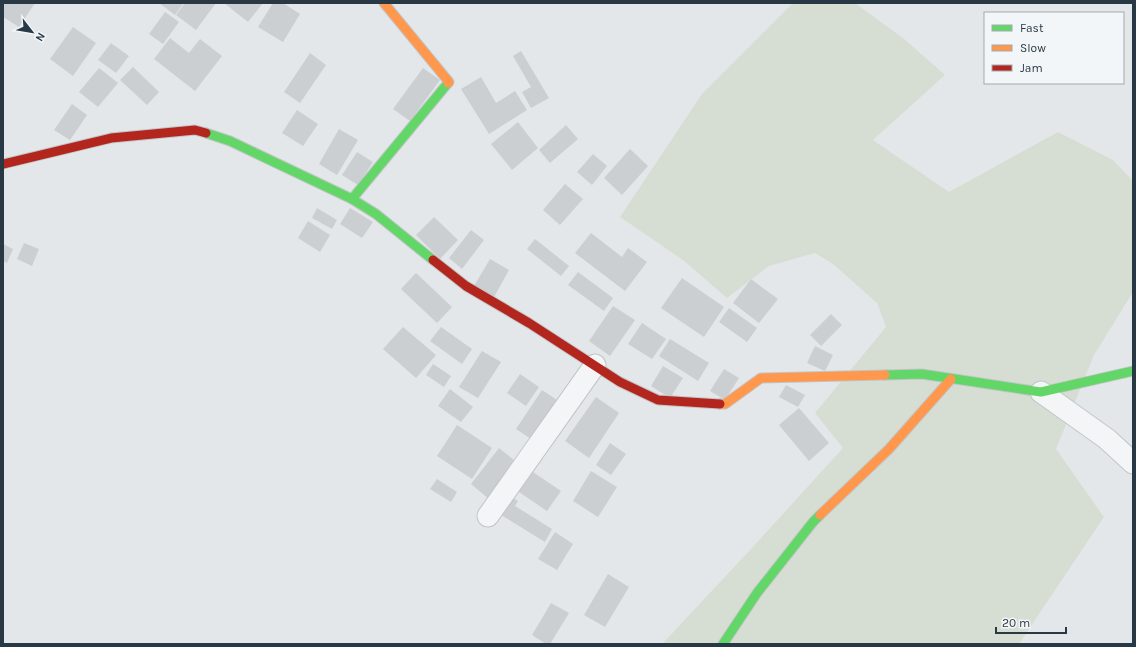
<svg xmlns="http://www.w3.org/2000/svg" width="1136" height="647" viewBox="0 0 1136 647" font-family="Karla,sans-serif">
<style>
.green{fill:#d6ded4}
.building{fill:#cccfd2}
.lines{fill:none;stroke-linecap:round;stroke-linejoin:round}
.street-casing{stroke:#c2c5c7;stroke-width:23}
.fast-casing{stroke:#c2c5c7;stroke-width:11}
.slow-casing{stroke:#c2c5c7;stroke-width:11}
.jam-casing{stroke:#c2c5c7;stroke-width:11}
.street{stroke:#f3f5f6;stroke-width:21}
.fast{stroke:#63d668;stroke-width:9}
.slow{stroke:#ff974d;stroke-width:9}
.jam{stroke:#b3261e;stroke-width:9}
</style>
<rect width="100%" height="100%" fill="#e4e7e9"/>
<path class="green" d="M793,3H855L903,38L945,75L873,140L949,192L1058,132L1113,160L1133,181V292L1094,355L1056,449L1104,517L1019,644H662L750,550L843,448L815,413L886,327L877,303L833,264L815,253L769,266L727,298L683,260L620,217L702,94Z"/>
<g class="building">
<path d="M3,3H35L19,27L3,17Z"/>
<path d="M159,3H181L183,4L175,15Z"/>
<path d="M185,3H216L196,30L176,15Z"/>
<path d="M224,3H263L248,22Z"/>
<path d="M273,3H283L300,14L283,42L258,27Z"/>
<path d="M165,12L179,22L163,44L149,34Z"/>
<path d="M73,27L96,43L73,76L50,59Z"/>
<path d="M170,38L189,53L200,39L222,56L195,91L154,59Z"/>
<path d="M111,43L129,56L116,73L98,60Z"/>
<path d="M521,51L549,98L531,108L522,92L531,87L513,56Z"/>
<path d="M310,53L326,65L300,103L284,92Z"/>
<path d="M133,67L159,92L147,105L120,80Z"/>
<path d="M99,68L118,83L98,107L79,92Z"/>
<path d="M423,68L440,80L410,121L393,109Z"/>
<path d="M481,77L496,103L515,91L527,110L489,134L461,89Z"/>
<path d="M72,104L87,115L70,140L54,130Z"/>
<path d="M297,110L318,124L303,146L282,133Z"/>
<path d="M518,122L538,148L512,170L491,144Z"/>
<path d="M566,125L578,139L550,163L539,150Z"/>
<path d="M339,129L358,140L337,175L319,164Z"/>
<path d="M630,149L648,166L622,195L604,178Z"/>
<path d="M357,152L373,162L358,185L342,175Z"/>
<path d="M593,154L607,166L592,185L577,172Z"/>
<path d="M565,184L583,199L560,225L543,210Z"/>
<path d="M317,208L337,220L332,229L312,218Z"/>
<path d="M350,208L373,222L362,238L340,224Z"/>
<path d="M434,217L458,240L440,259L416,235Z"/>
<path d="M308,221L330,235L320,252L298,238Z"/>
<path d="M471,230L484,240L462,269L449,258Z"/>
<path d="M591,233L622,257L628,248L647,262L625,291L575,253Z"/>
<path d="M535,239L569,266L561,276L527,249Z"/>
<path d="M24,243L39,249L32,266L17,259Z"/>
<path d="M3,244L13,249L7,263L3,261Z"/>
<path d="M490,259L509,270L494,297L474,286Z"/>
<path d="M578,272L613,298L604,311L568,285Z"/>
<path d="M416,273L452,307L437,323L401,289Z"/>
<path d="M682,278L724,307L704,337L661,308Z"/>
<path d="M751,279L778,299L759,323L733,303Z"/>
<path d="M613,306L635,320L610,356L589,341Z"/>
<path d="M729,308L757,328L747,342L719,322Z"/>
<path d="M831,314L842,325L821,346L810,335Z"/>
<path d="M642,323L666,339L652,359L628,344Z"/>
<path d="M403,327L436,355L416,378L383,349Z"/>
<path d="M441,327L472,349L462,364L430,341Z"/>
<path d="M670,339L709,363L698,381L659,356Z"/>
<path d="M815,346L833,355L825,371L807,363Z"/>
<path d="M482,351L501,362L478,398L459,387Z"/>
<path d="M433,364L451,376L444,387L426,375Z"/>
<path d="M663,366L683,378L670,398L651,386Z"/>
<path d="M724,369L739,378L725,400L710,391Z"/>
<path d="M520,374L539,387L526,406L507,393Z"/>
<path d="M786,385L805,395L798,407L779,397Z"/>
<path d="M450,389L473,407L461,422L438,406Z"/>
<path d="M542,390L560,402L534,441L516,429Z"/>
<path d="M596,397L619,413L589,458L565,441Z"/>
<path d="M799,408L829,443L809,461L779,425Z"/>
<path d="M457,425L492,448L472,479L437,456Z"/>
<path d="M610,443L626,454L611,475L596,465Z"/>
<path d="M499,448L519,464L490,500L471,484Z"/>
<path d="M527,468L561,491L547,511L513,488Z"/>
<path d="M591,471L617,487L598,517L573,501Z"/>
<path d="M437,479L457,492L451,502L430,489Z"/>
<path d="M512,497L518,501L515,506L552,529L545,542L501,515Z"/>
<path d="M555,532L573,544L557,570L538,559Z"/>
<path d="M608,574L629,587L605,627L584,615Z"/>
<path d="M551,603L569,613L550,644H546L532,635Z"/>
</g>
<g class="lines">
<g class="street-casing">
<g id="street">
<path d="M1041,392L1107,439L1133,463"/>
<path d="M488,516L595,365"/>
</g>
</g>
<g class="fast-casing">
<g id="fast">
<path d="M206,133L230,141L352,199L376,214L433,260"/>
<path d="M352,199L448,83"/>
<path d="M885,375L922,374L1041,392L1133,371"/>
<path d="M723,644L757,593L813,522L820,515"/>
</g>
</g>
<g class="slow-casing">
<g id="slow">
<path d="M384,3L449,82L448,83"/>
<path d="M720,404H725L761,378L885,375"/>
<path d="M820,515L889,449L951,379"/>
</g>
</g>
<g class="jam-casing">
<g id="jam">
<path d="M3,164L111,138L195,130L206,133"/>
<path d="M433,260L466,286L529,323L620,382L658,400L720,404"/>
</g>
</g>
<use href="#street" class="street"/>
<use href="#fast" class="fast"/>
<use href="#slow" class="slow"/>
<use href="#jam" class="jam"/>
</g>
<rect width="1136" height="647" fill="none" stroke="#283945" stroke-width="8"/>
<rect x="984" y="12" width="140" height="72" fill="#f2f6f8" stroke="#a1aab0"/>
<rect x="992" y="25" width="20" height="6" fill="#63d668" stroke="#a1aab0"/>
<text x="1020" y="32" font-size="12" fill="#283945">Fast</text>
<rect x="992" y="45" width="20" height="6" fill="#ff974d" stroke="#a1aab0"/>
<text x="1020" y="52" font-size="12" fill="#283945">Slow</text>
<rect x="992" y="65" width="20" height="6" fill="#b3261e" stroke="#a1aab0"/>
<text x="1020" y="72" font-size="12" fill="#283945">Jam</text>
<g transform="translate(32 32) rotate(121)" stroke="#f2f6f8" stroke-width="3" paint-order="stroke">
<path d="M0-3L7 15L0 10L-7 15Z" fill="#283945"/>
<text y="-6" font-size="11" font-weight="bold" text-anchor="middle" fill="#283945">N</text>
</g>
<path d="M996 627v6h70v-6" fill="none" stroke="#283945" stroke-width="2"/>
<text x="1002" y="627" font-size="12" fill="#283945" stroke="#f2f6f8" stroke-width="3" paint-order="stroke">20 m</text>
</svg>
